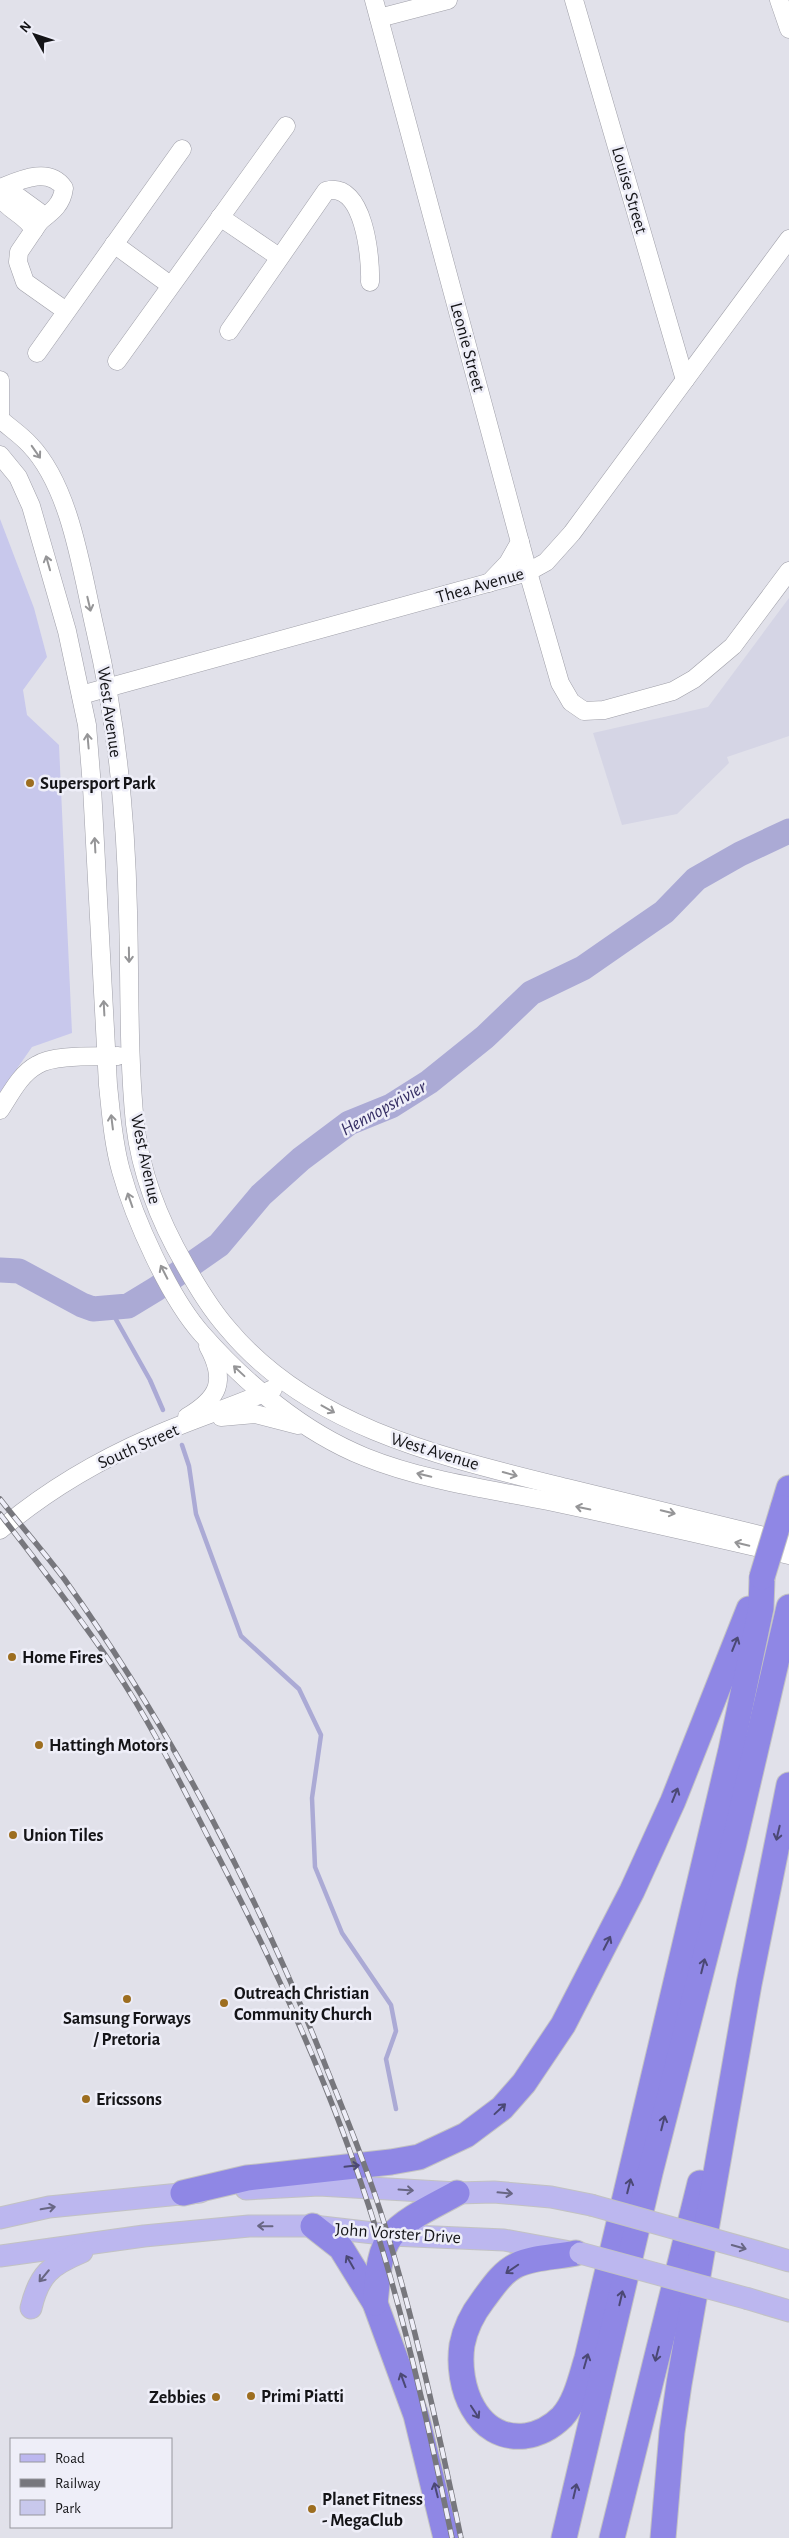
<svg xmlns="http://www.w3.org/2000/svg" width="789" height="2538" viewBox="0 0 789 2538" font-family="'Alegreya Sans',sans-serif">
<style>
.built{fill:#d5d5e5}
.green{fill:#c8c8ec}
.lines{fill:none;stroke-linecap:round;stroke-linejoin:round}
.stream{stroke:#abaad5;stroke-width:4.5}
.river{stroke:#abaad5;stroke-width:25}
.minor-casing{stroke:#9f9fa8;stroke-width:19}
.major-casing{stroke:#c2c2c3;stroke-width:23}
.highway-casing{stroke:#c2c2c3;stroke-width:27}
.minor{stroke:#fff;stroke-width:18}
.major{stroke:#bcb7ef;stroke-width:21}
.highway{stroke:#8f87e5;stroke-width:25}
.rail-casing{stroke:#77777d;stroke-width:5.5}
.rail{stroke:#eeeef8;stroke-width:4;stroke-dasharray:11;stroke-linecap:butt}
.major-bridge-casing{stroke:#c2c2c3;stroke-width:23;stroke-linecap:butt}
.highway-bridge-casing{stroke:#c2c2c3;stroke-width:27;stroke-linecap:butt}
.major-bridge{stroke:#bcb7ef;stroke-width:21}
.highway-bridge{stroke:#8f87e5;stroke-width:25}
.oneway{stroke:#959597}
.oneway2{stroke:#4b4874}
.oneway3{stroke:#686683}
.poi-dot{fill:#9d6e20;stroke:#eeeef8;stroke-width:2}
.labels{text-anchor:middle;stroke-width:5;stroke-linejoin:round;paint-order:stroke}
.street-label{font-size:18px;fill:#141417;stroke:#eeeef8}
.poi-label{font-size:18px;font-weight:bold;fill:#141417;stroke:#eeeef8;text-anchor:start}
.water-label{font-size:19px;font-style:italic;fill:#362f65;stroke:#eeeef8}
</style>
<rect width="100%" height="100%" fill="#e1e1ea"/>
<path class="built" d="M789,598V736L727,757L729,763L677,814L622,825L593,733L708,707Z"/>
<path class="green" d="M0,519L34,608L47,657L23,690L27,715L59,745L72,1033L32,1047L0,1093Z"/>
<g class="lines">
<g class="stream">
<path d="M109,1307L150,1380L163,1410"/>
<path d="M182,1445L189,1466L196,1514L241,1636L299,1689L321,1735L312,1798L315,1867L342,1933L391,2005L396,2031L386,2059L396,2109"/>
</g>
<path class="river" d="M0,1270L19,1271L82,1305L93,1309L128,1306L156,1289L219,1245L261,1195L301,1159L349,1123L391,1106L429,1082L485,1037L531,993L583,968L619,943L664,912L696,879L740,854L789,831"/>
<g class="minor-casing">
<g id="minor">
<path d="M374,0L528,572L560,683L571,702L584,711L604,710L673,691L694,679L733,646L789,571"/>
<path d="M574,0L685,380"/>
<path d="M779,0L789,29"/>
<path d="M379,18L448,0"/>
<path d="M0,188C20,180 49,166 64,188C62,204 53,211 40,221"/>
<path d="M0,194L17,196L39,212L40,221L19,252L18,262L25,282L66,311"/>
<path d="M0,197C9,211 26,215 34,230"/>
<path d="M220,217L279,257"/>
<path d="M114,244L170,285"/>
<path d="M229,331L326,191C364,180 371,258 370,282"/>
<path d="M37,353L182,149"/>
<path d="M117,361L286,126"/>
<path d="M0,380V416"/>
<path d="M0,419C10,428 21,435 30,445C71,488 82,573 95,629C117,722 126,816 128,911C130,982 128,1054 135,1124C141,1175 160,1222 185,1265C198,1288 211,1310 229,1330C312,1429 447,1458 567,1488C641,1506 715,1524 789,1542"/>
<path d="M0,455L18,477L31,506L67,631L87,725L92,787L108,1085C111,1113 113,1143 121,1171C134,1218 169,1297 202,1334C246,1384 303,1432 365,1457C422,1480 487,1489 548,1501C628,1518 709,1536 789,1555"/>
<path d="M489,583L508,563L520,542"/>
<path d="M81,695L528,572L546,562L572,533L789,239"/>
<path d="M0,1110C10,1095 20,1074 37,1065C54,1054 97,1057 118,1056"/>
<path d="M187,1417C219,1398 227,1381 208,1346"/>
<path d="M221,1417L255,1414L298,1425"/>
<path d="M0,1530C46,1491 97,1461 152,1437C192,1419 233,1407 273,1389"/>
</g>
</g>
<g class="major-casing">
<g id="major">
<path d="M246,2189L319,2185L457,2193L494,2192L551,2197L591,2205"/>
<path d="M0,2218L49,2207L200,2192"/>
<path d="M762,2253L789,2261"/>
<path d="M0,2256L144,2236L249,2226H313L391,2235L504,2240L565,2251"/>
<path d="M749,2299L789,2311"/>
<path d="M31,2308C39,2274 51,2265 82,2252"/>
</g>
</g>
<g class="highway-casing">
<g id="highway">
<path d="M783,1508L789,1488"/>
<path d="M183,2193L247,2178L391,2162L419,2157L466,2135L502,2108L524,2083L563,2025L632,1891L673,1801L749,1609"/>
<path d="M313,2226L341,2248L375,2303L416,2415L446,2538"/>
<path d="M576,2253C558,2257 533,2257 517,2265C502,2272 492,2288 483,2300C473,2313 465,2329 462,2345C456,2386 476,2441 525,2436C539,2434 552,2427 562,2417C576,2402 581,2377 587,2358L731,1750L761,1608L762,1578"/>
<path d="M375,2303C378,2282 377,2254 391,2236C404,2219 438,2204 457,2193"/>
<path d="M564,2538L650,2173L733,1847L789,1607"/>
<path d="M612,2538L700,2183"/>
<path d="M663,2538L672,2432L679,2384L749,1984L789,1785"/>
</g>
</g>
<use href="#minor" class="minor"/>
<use href="#major" class="major"/>
<use href="#highway" class="highway"/>
<g class="rail-casing">
<g id="rail">
<path d="M0,1499C21,1526 44,1552 65,1580C171,1728 262,1903 328,2072C349,2124 370,2176 386,2229C417,2331 439,2434 461,2538"/>
<path d="M0,1514C38,1563 77,1613 112,1665C148,1718 177,1776 206,1833C273,1960 334,2092 376,2229C408,2331 430,2434 452,2538"/>
</g>
</g>
<use href="#rail" class="rail"/>
<g class="major-bridge-casing">
<g id="major-bridge">
<path d="M591,2205L762,2253"/>
<path d="M580,2253L749,2299"/>
</g>
</g>
<g class="highway-bridge-casing">
<path id="highway-bridge" d="M762,1577L783,1508"/>
</g>
<use href="#major-bridge" class="major-bridge"/>
<use href="#highway-bridge" class="highway-bridge"/>
</g>
<defs><path id="oneway-shaft" d="M-6 0H5M1.5-3L5.5 0L1.5 3" fill="none" stroke-width="1.6" stroke-linecap="round" stroke-linejoin="round" transform="scale(1.25)"/></defs>
<g class="oneway">
<use href="#oneway-shaft" transform="translate(36 452) rotate(55)"/>
<use href="#oneway-shaft" transform="translate(48 563) rotate(-106)"/>
<use href="#oneway-shaft" transform="translate(89 604) rotate(77)"/>
<use href="#oneway-shaft" transform="translate(88 741) rotate(-95)"/>
<use href="#oneway-shaft" transform="translate(95 845) rotate(-93)"/>
<use href="#oneway-shaft" transform="translate(129 955) rotate(89)"/>
<use href="#oneway-shaft" transform="translate(104 1008) rotate(-93)"/>
<use href="#oneway-shaft" transform="translate(112 1122) rotate(-97)"/>
<use href="#oneway-shaft" transform="translate(130 1200) rotate(-109)"/>
<use href="#oneway-shaft" transform="translate(164 1272) rotate(-117)"/>
<use href="#oneway-shaft" transform="translate(239 1371) rotate(-137)"/>
<use href="#oneway-shaft" transform="translate(328 1409) rotate(29)"/>
<use href="#oneway-shaft" transform="translate(510 1474) rotate(15)"/>
<use href="#oneway-shaft" transform="translate(424 1475) rotate(-167)"/>
<use href="#oneway-shaft" transform="translate(583 1508) rotate(-168)"/>
<use href="#oneway-shaft" transform="translate(668 1512) rotate(14)"/>
<use href="#oneway-shaft" transform="translate(742 1544) rotate(-167)"/>
</g>
<g class="oneway2">
<use href="#oneway-shaft" transform="translate(735 1644) rotate(-68)"/>
<use href="#oneway-shaft" transform="translate(675 1795) rotate(-68)"/>
<use href="#oneway-shaft" transform="translate(778 1833) rotate(103)"/>
<use href="#oneway-shaft" transform="translate(607 1943) rotate(-63)"/>
<use href="#oneway-shaft" transform="translate(703 1966) rotate(-76)"/>
<use href="#oneway-shaft" transform="translate(500 2109) rotate(-43)"/>
<use href="#oneway-shaft" transform="translate(663 2123) rotate(-76)"/>
<use href="#oneway-shaft" transform="translate(352 2166) rotate(-6)"/>
<use href="#oneway-shaft" transform="translate(629 2186) rotate(-76)"/>
<use href="#oneway-shaft" transform="translate(350 2262) rotate(-120)"/>
<use href="#oneway-shaft" transform="translate(512 2269) rotate(145)"/>
<use href="#oneway-shaft" transform="translate(621 2298) rotate(-77)"/>
<use href="#oneway-shaft" transform="translate(657 2354) rotate(104)"/>
<use href="#oneway-shaft" transform="translate(586 2361) rotate(-74)"/>
<use href="#oneway-shaft" transform="translate(403 2380) rotate(-110)"/>
<use href="#oneway-shaft" transform="translate(475 2412) rotate(57)"/>
<use href="#oneway-shaft" transform="translate(436 2490) rotate(-104)"/>
<use href="#oneway-shaft" transform="translate(575 2491) rotate(-77)"/>
</g>
<g class="oneway3">
<use href="#oneway-shaft" transform="translate(406 2190) rotate(4)"/>
<use href="#oneway-shaft" transform="translate(505 2193) rotate(5)"/>
<use href="#oneway-shaft" transform="translate(48 2208) rotate(-10)"/>
<use href="#oneway-shaft" transform="translate(265 2226) rotate(-179)"/>
<use href="#oneway-shaft" transform="translate(739 2247) rotate(16)"/>
<use href="#oneway-shaft" transform="translate(44 2276) rotate(130)"/>
</g>
<g class="poi-dot">
<circle cx="30" cy="783" r="5"/>
<circle cx="12" cy="1657" r="5"/>
<circle cx="39" cy="1745" r="5"/>
<circle cx="13" cy="1835" r="5"/>
<circle cx="127" cy="1999" r="5"/>
<circle cx="224" cy="2003" r="5"/>
<circle cx="86" cy="2099" r="5"/>
<circle cx="251" cy="2396" r="5"/>
<circle cx="216" cy="2397" r="5"/>
<circle cx="312" cy="2509" r="5"/>
</g>
<g class="labels">
<g class="street-label">
<text transform="translate(630 190) rotate(74)" y="6">Louise Street</text>
<text transform="translate(468 347) rotate(75)" y="6">Leonie Street</text>
<text transform="translate(480 585) rotate(-16)" y="6">Thea Avenue</text>
<text transform="translate(110 712) rotate(82)" y="6">West Avenue</text>
<text transform="translate(146 1159) rotate(78)" y="6">West Avenue</text>
<text transform="translate(138 1446) rotate(-24)" y="6">South Street</text>
<text transform="translate(435 1451) rotate(17)" y="6">West Avenue</text>
<text transform="translate(398 2233) rotate(4)" y="6">John Vorster Drive</text>
</g>
<g class="poi-label">
<text x="40" y="789">Supersport Park</text>
<text x="22" y="1663">Home Fires</text>
<text x="49" y="1751">Hattingh Motors</text>
<text x="23" y="1841">Union Tiles</text>
<text x="234" y="1999">Outreach Christian<tspan x="234" dy="21">Community Church</tspan></text>
<text x="127" y="2024" text-anchor="middle">Samsung Forways<tspan x="127" dy="21">/ Pretoria</tspan></text>
<text x="96" y="2105">Ericssons</text>
<text x="261" y="2402">Primi Piatti</text>
<text x="206" y="2403" text-anchor="end">Zebbies</text>
<text x="322" y="2505">Planet Fitness<tspan x="322" dy="21">- MegaClub</tspan></text>
</g>
<g class="water-label">
<text transform="translate(383 1107) rotate(-29)" y="7">Hennopsrivier</text>
</g>
</g>
<rect x="10" y="2438" width="162" height="90" fill="#eeeef8" stroke="#97979e"/>
<rect x="20" y="2454" width="25" height="8" fill="#bcb7ef" stroke="#97979e"/>
<text x="55" y="2463" font-size="15" fill="#141417">Road</text>
<rect x="20" y="2479" width="25" height="8" fill="#77777d" stroke="#97979e"/>
<text x="55" y="2488" font-size="15" fill="#141417">Railway</text>
<rect x="20" y="2500" width="25" height="15" fill="#c8c8ec" stroke="#97979e"/>
<text x="55" y="2513" font-size="15" fill="#141417">Park</text>
<g transform="translate(35 35) rotate(310)" stroke="#eeeef8" stroke-width="4" paint-order="stroke">
<path d="M0-4L9 19L0 12L-9 19Z" fill="#141417"/>
<text y="-8" font-size="14" font-weight="bold" text-anchor="middle" fill="#141417">N</text>
</g>
</svg>
